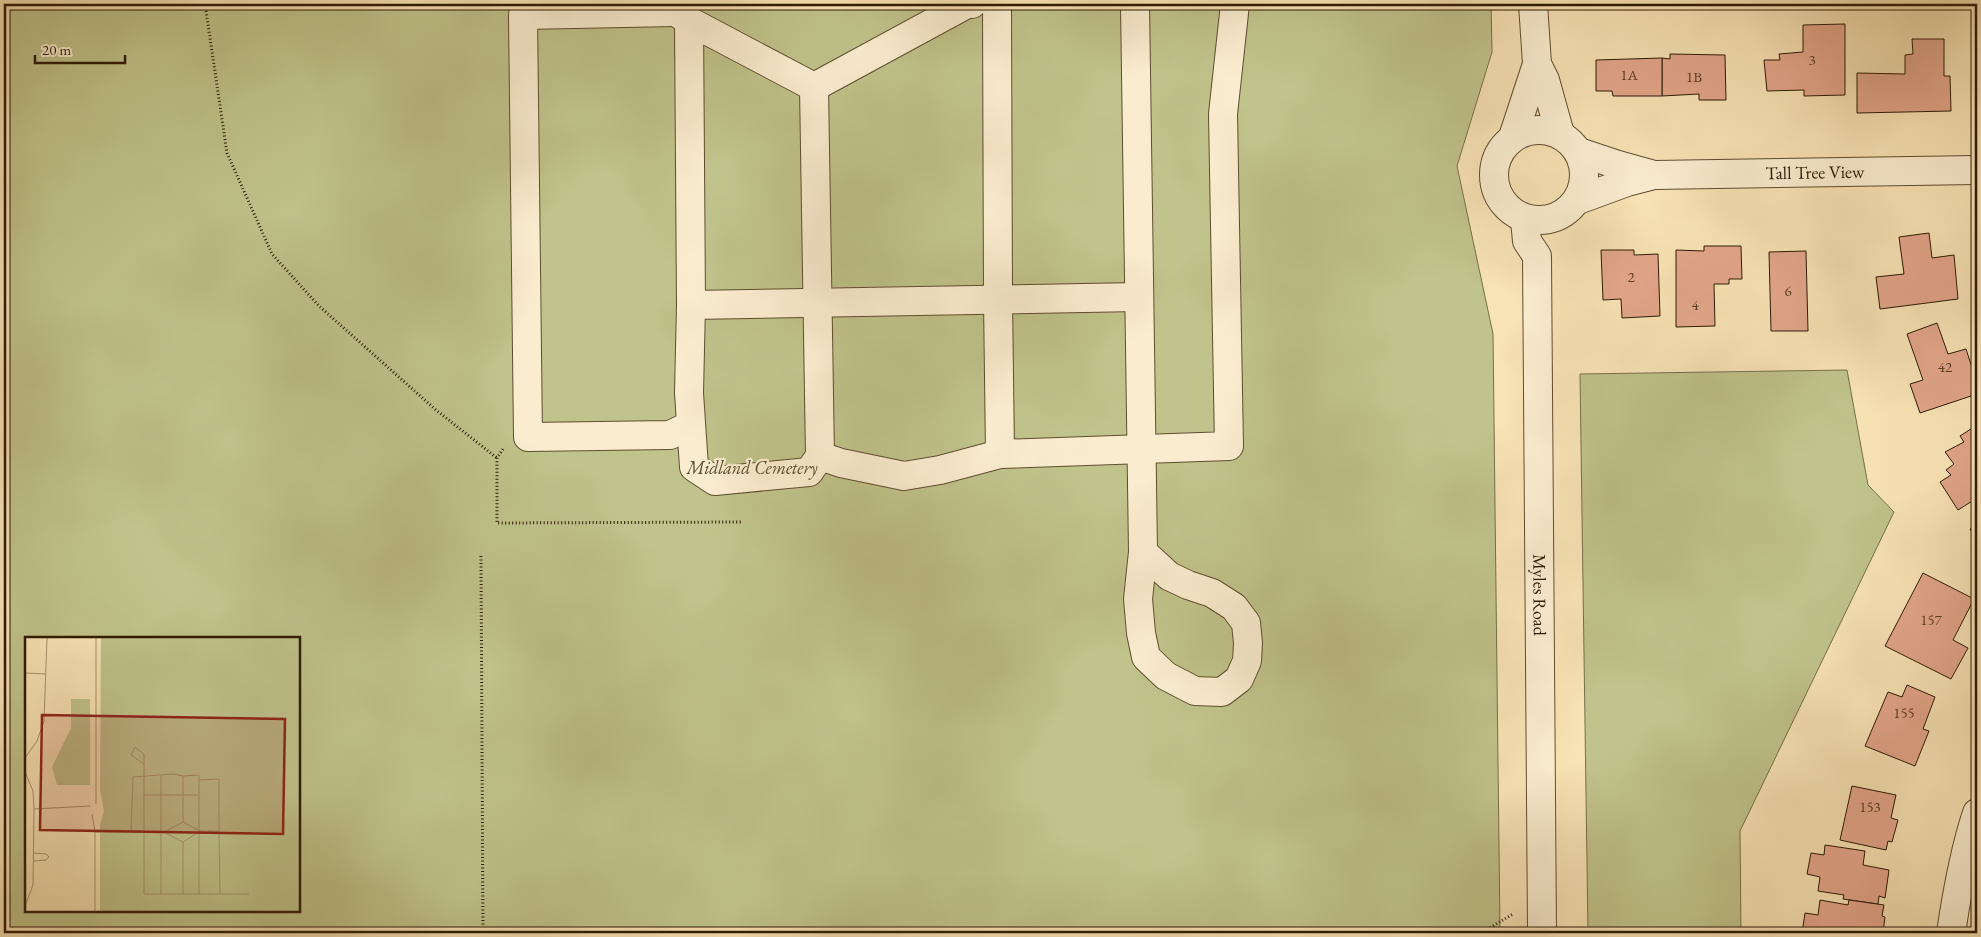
<svg xmlns="http://www.w3.org/2000/svg" width="1981" height="937" viewBox="0 0 1981 937" font-family="'EB Garamond',serif">
<style>
.green{fill:#c0c38b;stroke:#776f48;fill-rule:evenodd}
.building{fill:#e2a68a;stroke:#2e1b04}
.lines{fill:none;stroke-linecap:round;stroke-linejoin:round}
.minor-casing{stroke:#604d30;stroke-width:30}
.path{stroke:#2e1b04;stroke-width:3;stroke-dasharray:1 2.5;stroke-linecap:butt}
.minor{stroke:#faedcf;stroke-width:28}
.labels{text-anchor:middle;stroke-width:4.5;stroke-linejoin:round;paint-order:stroke}
.number-label{font-size:15px;fill:#5b3e26}
.street-label{font-size:18px;fill:#2e1b04;stroke:#faedcf}
.park-label{font-size:18px;font-style:italic;fill:#5a4d2c;stroke:#faedcf}
.inset-road{fill:none;stroke:#a7936e;stroke-width:1}
.view{fill:#8f2418;fill-opacity:0.15;stroke:#8f2418;stroke-width:2.5}
.inset-edge{fill:none;stroke:#2e1b04;stroke-width:2.5}
</style>
<rect width="100%" height="100%" fill="#f8e3b5"/>
<filter id="stains"><feTurbulence type="fractalNoise" baseFrequency=".004" numOctaves="4"/><feColorMatrix values="0 0 0 0 .2 0 0 0 0 .09 0 0 0 0 .02 0 0 0 .5 -.17"/></filter>
<radialGradient id="worn" r=".72"><stop offset=".6" stop-color="#630" stop-opacity="0"/><stop offset="1" stop-color="#630" stop-opacity=".3"/></radialGradient>
<g class="green">
<path d="M4,4H1491L1492,52L1457,166L1493,334L1500,933H4ZM26,638H299V911H26Z"/>
<path d="M1847,370L1868,485L1894,512L1740,831L1741,933H1588L1580,374Z"/>
</g>
<g class="building">
<path d="M1845,24V95L1804,96V90L1767,91L1764,60H1780L1779,54L1803,52V25Z"/>
<path d="M1912,39H1944V76H1950L1951,111L1857,113V73L1905,74V55L1913,54Z"/>
<path d="M1670,54L1725,55L1726,100H1699V94L1662,96V58L1670,59Z"/>
<path d="M1662,58V96H1613L1612,91H1596V60Z"/>
<path d="M1929,233L1932,258L1954,255L1958,299L1880,309L1876,277L1904,274L1899,237Z"/>
<path d="M1704,246H1741L1742,279H1729V284H1714L1715,326L1676,327V250L1704,251Z"/>
<path d="M1601,250H1634V255L1658,254L1660,316L1622,318L1621,299L1603,300Z"/>
<path d="M1806,251L1808,331H1771L1769,252Z"/>
<path d="M1937,323L1948,354L1966,349L1977,383V394L1920,413L1910,384L1923,380L1907,334Z"/>
<path d="M1977,425V498L1958,510L1940,482L1951,475L1946,470L1954,464L1945,452L1964,442L1960,436Z"/>
<path d="M1977,512V541L1970,529L1977,525L1972,516Z"/>
<path d="M1923,573L1974,599L1953,640L1968,648L1951,679L1885,646Z"/>
<path d="M1907,685L1935,697L1923,729L1929,731L1915,766L1865,746L1888,692L1902,697Z"/>
<path d="M1852,786L1896,795L1891,818L1898,820L1892,842L1888,841L1886,850L1840,840Z"/>
<path d="M1825,845L1865,851L1863,865L1889,870L1885,898L1879,896L1878,904L1843,899L1844,895L1818,891L1820,877L1807,874L1811,853L1824,855Z"/>
<path d="M1820,900L1848,905L1849,900L1884,905L1882,916L1885,917L1883,933H1802L1805,913L1818,915Z"/>
</g>
<g class="lines">
<g class="minor-casing">
<g id="minor">
<path d="M997,4L998,299L1000,454"/>
<path d="M1135,4L1143,552L1138,599L1141,633L1146,657L1166,676L1195,691L1222,692L1239,679L1247,661L1248,643L1246,623L1234,607L1212,593L1188,585L1169,576L1143,552"/>
<path d="M675,12L523,15L528,437L670,435L691,425"/>
<path d="M676,12L689,21L814,87L967,4H972"/>
<path d="M689,21L691,305L1139,297"/>
<path d="M1537,64L1545,80L1560,134"/>
<path d="M814,87L820,456L841,463L904,476L940,470L1000,454L1229,446L1223,114L1235,4"/>
<circle cx="1539" cy="175" r="45"/>
<path d="M1513,137L1537,64L1533,4"/>
<path d="M1579,152L1618,165L1654,175"/>
<path id="s1" d="M1578,200L1627,182L1654,175L1977,170"/>
<path id="s2" d="M1525,220L1527,241L1537,256L1542,933"/>
<path d="M691,305L689,393L694,467L715,481L809,472L820,456"/>
<path d="M1951,933C1957,892 1964,852 1977,813"/>
</g>
</g>
<g class="path">
<path d="M205,4L227,153L272,254L319,306L436,410L497,458"/>
<path d="M503,449L497,458V523L742,522"/>
<path d="M481,556L483,933"/>
<path d="M1481,933L1513,914"/>
</g>
<use href="#minor" class="minor"/>
</g>
<g class="labels">
<g class="number-label">
<text x="1812" y="65">3</text>
<text x="1629" y="80">1A</text>
<text x="1694" y="82">1B</text>
<text x="1631" y="282">2</text>
<text x="1788" y="296">6</text>
<text x="1695" y="310">4</text>
<text x="1945" y="372">42</text>
<text x="1931" y="625">157</text>
<text x="1904" y="718">155</text>
<text x="1870" y="812">153</text>
</g>
<g class="street-label">
<text dy="6" stroke="none"><textPath href="#s1" startOffset="241">Tall Tree View</textPath></text>
<text dy="6" stroke="none"><textPath href="#s2" startOffset="378">Myles Road</textPath></text>
</g>
<g class="park-label">
<text x="752" y="474">Midland Cemetery</text>
</g>
</g>
<g transform="translate(25 637)">
<rect width="275" height="275" fill="#f8e3b5"/>
<path d="M76,1H275V274H75V188L79,174L75,153ZM46,62H65V148H32L27,130L46,91Z" fill="#c0c38b"/>
<path class="inset-road" d="M71,1V167M0,36L21,37M0,121L12,104L19,84L22,1M119,127L106,118L110,110L119,117V257H224M0,135L8,154L9,172L8,248L0,269M158,139L174,138V158M174,143L194,142V194H175M119,158H174V193M9,172L65,169M67,177L70,195V274M194,194L195,257M70,195H139L158,185L175,194L158,205L139,195M106,195L108,140L148,137L158,139V185M174,195V258M9,216L21,217L24,220L21,223L9,224M136,258V139M158,258V205"/>
<path class="view" d="M17,78L260,82L258,197L15,193Z"/>
<rect width="275" height="275" class="inset-edge"/>
</g>
<rect width="1981" height="937" fill="none" stroke="#f8e3b5" stroke-width="20"/>
<rect x="5" y="5" width="1971" height="927" fill="none" stroke="#2e1b04" stroke-width="2.5"/>
<rect x="10" y="10" width="1961" height="917" fill="none" stroke="#2e1b04"/>
<path d="M35 55v8h90v-8" fill="none" stroke="#2e1b04" stroke-width="2.5"/>
<text x="42" y="55" font-size="15" fill="#2e1b04" stroke="#faedcf" stroke-width="4" paint-order="stroke">20 m</text>
<rect width="100%" height="100%" filter="url(#stains)"/>
<rect width="100%" height="100%" fill="url(#worn)"/>
</svg>
